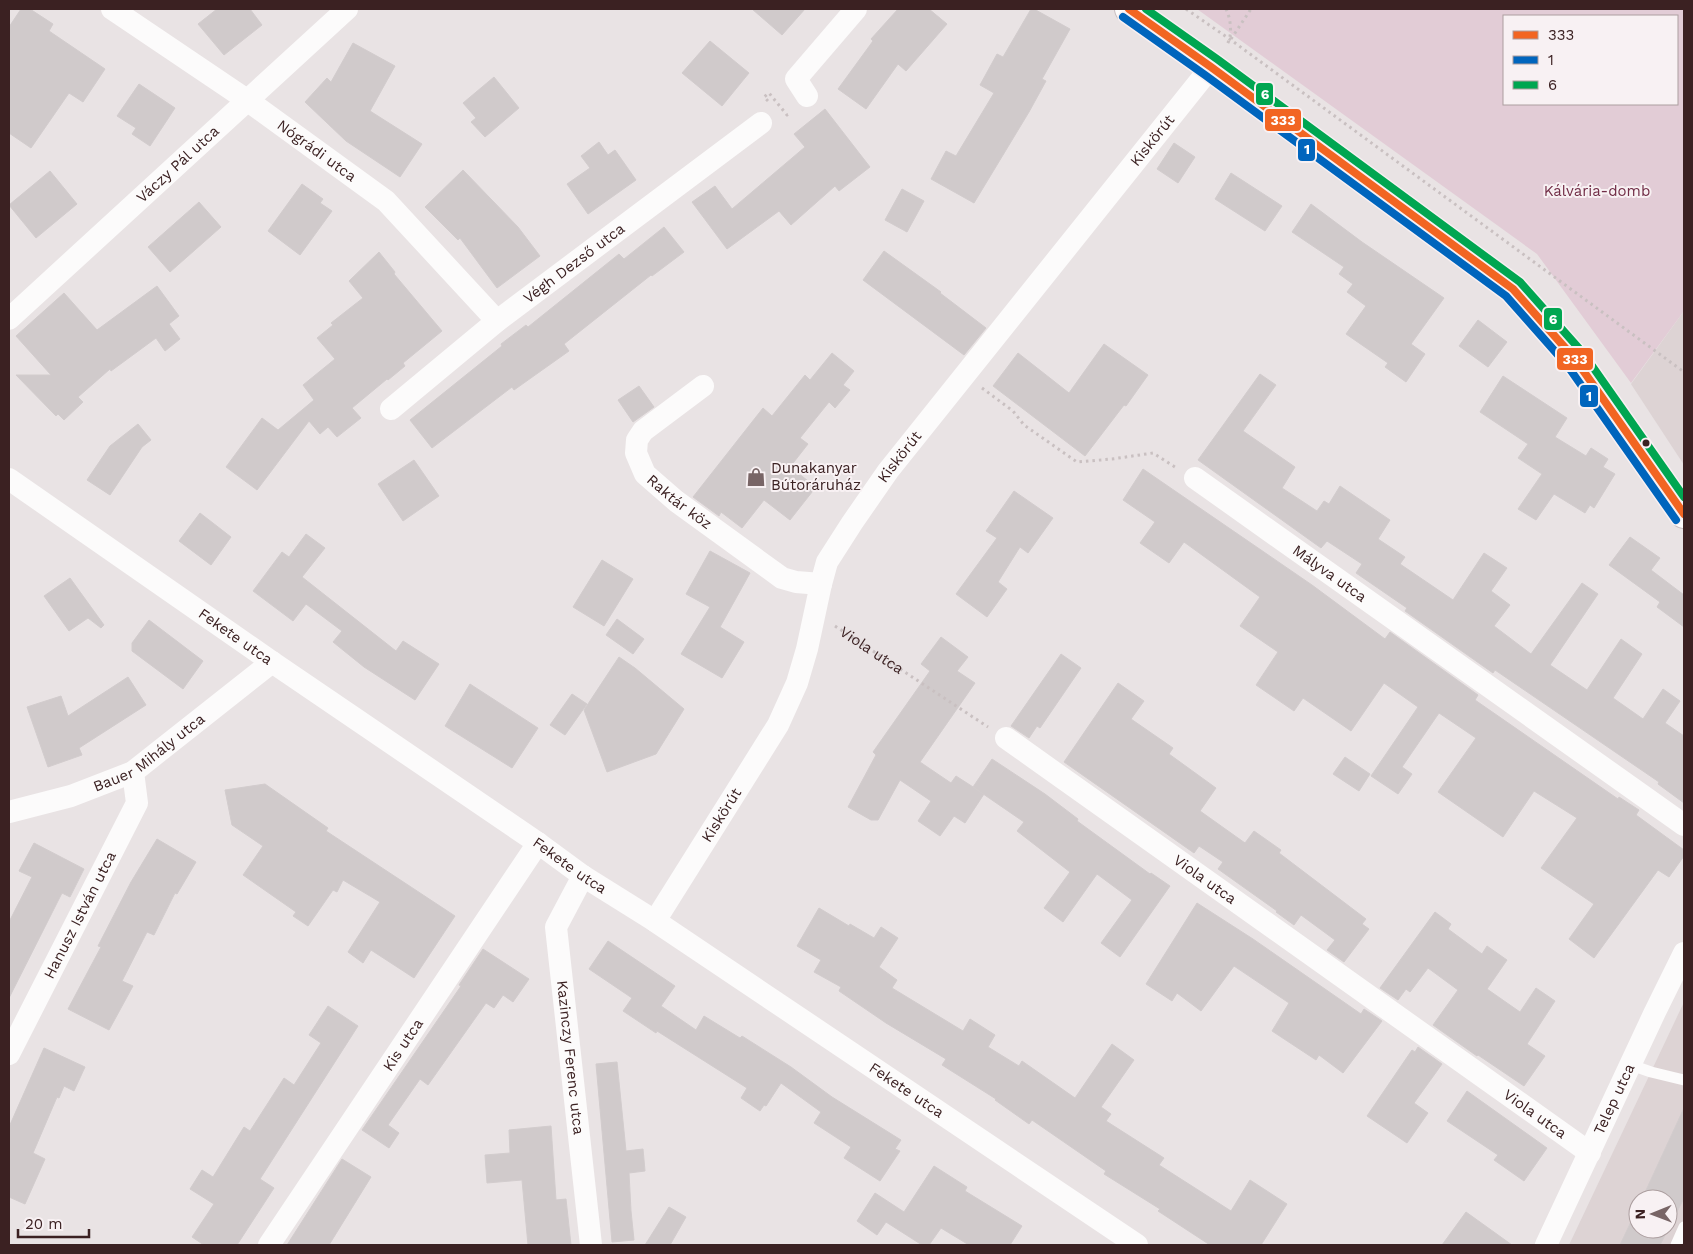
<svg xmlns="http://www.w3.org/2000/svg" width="1693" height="1254" viewBox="0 0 1693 1254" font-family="'Work Sans',sans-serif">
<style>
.built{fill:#ddd3d4;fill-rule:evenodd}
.green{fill:#e2ccd6;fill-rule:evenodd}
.building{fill:#d0cacb;stroke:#d2cccd}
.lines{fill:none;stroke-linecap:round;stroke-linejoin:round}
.secondary-casing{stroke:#c9bfc1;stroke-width:30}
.path{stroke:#c9c0c1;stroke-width:3;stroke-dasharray:2.5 4;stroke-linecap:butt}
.lane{stroke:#fcfbfb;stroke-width:11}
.street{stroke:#fcfbfb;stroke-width:22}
.secondary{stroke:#fcfbfb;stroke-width:28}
.bus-1-casing{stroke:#f8f1f3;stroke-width:11}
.bus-2-casing{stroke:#f8f1f3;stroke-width:11}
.bus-3-casing{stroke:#f8f1f3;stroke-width:11}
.bus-1{stroke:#f26522;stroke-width:8}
.bus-2{stroke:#0065bd;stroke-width:8}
.bus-3{stroke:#00a651;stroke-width:8}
.bus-dot{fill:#3b2122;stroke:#f8f1f3;stroke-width:2}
.labels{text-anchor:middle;stroke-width:4;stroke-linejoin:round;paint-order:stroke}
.street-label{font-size:15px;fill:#3b2122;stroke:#f8f1f3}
.park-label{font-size:15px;fill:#712c46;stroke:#f8f1f3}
.poi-label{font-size:15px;fill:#3b2122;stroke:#f8f1f3;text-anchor:start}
.line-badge{stroke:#f8f1f3;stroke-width:2}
.badge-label{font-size:14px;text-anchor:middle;font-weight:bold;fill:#fff}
</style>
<rect width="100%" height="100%" fill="#e9e3e4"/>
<g class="built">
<path d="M1684,311V465L1631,384Z"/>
<path d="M1684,1002V1245H1569L1667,1038ZM1638,1199H1668V1229H1638Z"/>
</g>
<path class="green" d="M1197,9H1684V311L1631,383L1537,254ZM1504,16H1677V104H1504Z"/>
<g class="building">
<path d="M21,9H30L53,24L49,31L105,69L83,102L69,93L31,148L9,133V27Z"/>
<path d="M217,9H250L262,25L224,55L198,24Z"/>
<path d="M752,9H805L782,35Z"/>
<path d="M898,9H929L947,24L906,71L898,64L866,109L838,89L873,41L871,39Z"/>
<path d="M1031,9H1034L1070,29L1042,79L1046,81L1029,112L974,203L931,179L946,151L956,156L994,93L980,85L997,54L1003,57Z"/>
<path d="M710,41L749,73L722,106L682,73Z"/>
<path d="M353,43L395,66L370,111L422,144L400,177L346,141L305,102L327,78L331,82Z"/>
<path d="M494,77L519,108L485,137L471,122L476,118L463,103Z"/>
<path d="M139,84L175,108L150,146L132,134L136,128L117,116Z"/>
<path d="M825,109L870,167L839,191L835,186L791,225L779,211L727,249L692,202L715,186L732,209L805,147L794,134Z"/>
<path d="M599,142L608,155L615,150L636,180L588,214L567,184L590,168L581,156Z"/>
<path d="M1174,143L1195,157L1178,183L1157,169Z"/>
<path d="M463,170L518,227L540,256L497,288L460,238L458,240L425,207Z"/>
<path d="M50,171L77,204L36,238L9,205Z"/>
<path d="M1231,173L1282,206L1265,231L1215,199Z"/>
<path d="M302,184L323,199L320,203L332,211L300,255L268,231Z"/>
<path d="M902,189L924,201L907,232L885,220Z"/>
<path d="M199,202L221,227L170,272L148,247Z"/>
<path d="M1311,204L1362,242L1444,298L1411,344L1425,354L1406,382L1385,367L1388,363L1346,334L1366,306L1347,292L1353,284L1339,274L1344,267L1292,232Z"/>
<path d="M664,227L684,252L652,276L651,275L564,344L569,351L514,390L512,387L432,448L410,420L502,346L501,344L526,325L528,327L619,254L624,259Z"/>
<path d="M884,251L941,292L940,293L986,328L964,355L863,280Z"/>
<path d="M379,252L395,272L394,274L442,331L403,363L405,366L388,380L387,379L352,408L361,418L337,437L328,427L320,434L309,421L257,490L226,467L262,418L278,430L314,400L303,385L335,359L317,338L333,325L331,323L363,298L349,281Z"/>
<path d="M157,286L179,316L169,324L180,339L165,351L156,338L111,371L110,369L78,397L83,402L64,420L58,414L56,416L16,375H51L16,336L64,293L97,330Z"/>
<path d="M1478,320L1507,342L1488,367L1459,346Z"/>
<path d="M1104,344L1148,375L1126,406L1124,405L1085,456L993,386L1018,353L1069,393Z"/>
<path d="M832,353L854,371L843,385L850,390L835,408L829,402L800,438L808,444L790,467L816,487L790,520L764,500L742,528L721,512L719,516L693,497L763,408L772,416L805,375L810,380Z"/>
<path d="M1260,374L1276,385L1243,431L1295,467L1282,488L1317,511L1324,501L1329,504L1340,486L1390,520L1378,539L1405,557L1400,564L1453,600L1484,553L1507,568L1491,591L1510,605L1494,626L1531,654L1582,583L1598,594L1550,665L1587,690L1621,639L1642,654L1613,698L1643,719L1663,689L1680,701L1665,723L1684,736V803L1658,784L1659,782L1495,670L1493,673L1405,611L1407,608L1356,573L1362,564L1327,541L1321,548L1198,460Z"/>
<path d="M1503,376L1567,418L1555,437L1586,456L1591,448L1608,459L1603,467L1615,474L1594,508L1590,505L1585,513L1554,494L1536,520L1518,509L1542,474L1518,458L1528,444L1480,412Z"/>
<path d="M639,386L654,407L633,422L618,400Z"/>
<path d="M138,424L151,440L142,447L110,495L87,480L110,446Z"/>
<path d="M414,460L439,496L403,521L378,484Z"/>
<path d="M1143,469L1312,585L1385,639L1390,632L1478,695L1475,700L1618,799L1619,797L1639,810L1636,815L1684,850V856L1669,877L1658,870L1594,958L1569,939L1594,904L1541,868L1577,818L1534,791L1503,837L1438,792L1476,738L1439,713L1402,767L1412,774L1398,794L1371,776L1418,707L1384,683L1351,731L1303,698L1294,711L1256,685L1278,652L1240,626L1260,597L1184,542L1169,563L1140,543L1155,522L1123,500Z"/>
<path d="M1014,491L1053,518L1028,553L1020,547L998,582L1007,589L987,617L956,594L997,538L986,531Z"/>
<path d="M200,513L231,537L211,565L179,541Z"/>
<path d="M306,534L325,548L302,577L396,651L403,641L439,664L415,700L364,667L333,642L342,631L306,604L293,621L253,591L282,552L289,557Z"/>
<path d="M1630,537L1660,558L1651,570L1684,595V627L1657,607L1660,602L1609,565Z"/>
<path d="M710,551L750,573L720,627L744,642L722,678L681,654L710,607L686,594Z"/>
<path d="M602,560L633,579L604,626L573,607Z"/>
<path d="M70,578L104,625L101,628L88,618L69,631L44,596Z"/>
<path d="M617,619L644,639L633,654L606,635Z"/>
<path d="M149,620L203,661L183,689L132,651V643Z"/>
<path d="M941,637L968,657L957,671L975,683L920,762L951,783L956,776L984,794L965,823L954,816L940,836L918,821L931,801L900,780L878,820H871L848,807L876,755L873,752L930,671L921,664Z"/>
<path d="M1061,654L1081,668L1040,728L1037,726L1029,738L1011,726Z"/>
<path d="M619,657L635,668L684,709L656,754L607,772L584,710Z"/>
<path d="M128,677L146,705L79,748L82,755L48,767L27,707L61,696L68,716Z"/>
<path d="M1118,683L1144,701L1131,719L1173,748L1169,754L1216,788L1200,811L1245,843L1254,831L1281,850L1279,853L1366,919L1362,924L1369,929L1344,962L1327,950L1335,940L1301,915L1294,925L1276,912L1277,911L1218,869L1223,862L1199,846L1194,853L1064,762Z"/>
<path d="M470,684L538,728L512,768L445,726Z"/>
<path d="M572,694L587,704L565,735L550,725Z"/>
<path d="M1345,757L1370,774L1359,791L1333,774Z"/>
<path d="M992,759L1045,794L1078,819L1077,821L1150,874L1151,873L1170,886L1120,957L1101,943L1132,900L1097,874L1063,922L1044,908L1070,872L1017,831L1024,822L973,787Z"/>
<path d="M265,784L328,828L326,831L455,916L414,978L371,950L363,963L348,952L380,902L343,880L337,892L333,890L308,926L293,916L296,912L243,875L263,846L232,825L225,790Z"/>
<path d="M157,839L196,862L177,894L175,893L154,935L147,932L122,981L133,986L109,1030L68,1009L101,947L98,946L131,882Z"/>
<path d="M34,843L84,869L70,897L62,893L9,998V922L32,877L19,871Z"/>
<path d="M1197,903L1253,939L1361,1014L1364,1009L1382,1021L1343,1073L1319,1055L1316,1060L1272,1031L1289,1003L1234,966L1201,1011L1177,993L1172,1001L1146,984Z"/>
<path d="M819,908L849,926L850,924L874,938L881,927L898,938L879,967L897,980L892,988L963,1031L970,1019L995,1035L988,1047L1019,1066L1022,1061L1075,1098L1112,1044L1134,1060L1101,1107L1111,1114L1106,1121L1164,1158L1159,1165L1231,1211L1250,1180L1287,1204L1261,1245H1210L1158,1211L1160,1209L1104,1174L1106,1171L1032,1120L1029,1124L995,1100L996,1099L942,1065L946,1059L886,1023L839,991L841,987L814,972L821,960L797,946Z"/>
<path d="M1435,912L1451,924L1448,929L1482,954L1487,946L1507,960L1487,989L1520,1012L1536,988L1555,1001L1527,1044L1545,1056L1524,1086L1478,1055L1477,1056L1433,1025L1458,990L1428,968L1410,992L1406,989L1398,1000L1380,988Z"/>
<path d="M608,941L675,986L661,1006L696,1030L704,1016L740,1038L742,1036L791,1067L832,1097L901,1140L895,1149L900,1151L880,1181L844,1158L851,1147L814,1123L821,1112L781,1083L766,1106L764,1105L760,1111L741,1098L747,1088L657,1031L656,1033L623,1011L632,998L589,969Z"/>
<path d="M483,949L529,979L513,1002L503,995L494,1008L486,1003L428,1085L420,1079L388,1125L399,1133L389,1148L362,1130L461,986L459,985Z"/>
<path d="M328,1006L358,1026L260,1179L274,1188L237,1245H204L192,1237L214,1204L190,1189L202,1170L213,1177L244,1127L250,1131L284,1078L294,1085L321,1043L309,1035Z"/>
<path d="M1418,1047L1442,1064L1414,1103L1428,1113L1407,1143L1367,1116L1412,1050L1415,1052Z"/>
<path d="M44,1048L85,1067L74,1091L64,1086L59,1098L57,1097L33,1153L45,1159L25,1204L9,1197V1127Z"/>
<path d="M617,1062L626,1151L643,1149L645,1171L629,1173L631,1211L634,1240L612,1242L596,1064Z"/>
<path d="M1467,1091L1547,1148L1524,1181L1494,1160L1498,1155L1447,1121Z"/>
<path d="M1684,1108V1198L1660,1245H1620L1638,1207V1229H1668V1199H1642Z"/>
<path d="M551,1126L556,1200L566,1199L571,1245H528L522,1180L487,1183L485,1155L510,1153L509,1130Z"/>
<path d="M342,1159L371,1177L329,1245H287Z"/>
<path d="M934,1166L967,1187L965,1191L1022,1226L1010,1245H969L941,1228L929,1245H922L886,1222L877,1235L857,1221L875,1193L904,1212Z"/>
<path d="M669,1207L686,1217L670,1245H645Z"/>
<path d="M1466,1212L1512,1245H1442Z"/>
</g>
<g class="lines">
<g class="secondary-casing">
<path id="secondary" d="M1129,9L1211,67L1513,289L1575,359L1684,514"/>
</g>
<g class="path">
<path d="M1186,9L1231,40L1684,372"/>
<path d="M1226,9C1231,19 1233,37 1226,46"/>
<path d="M1231,39L1251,9"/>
<path d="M768,101L764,97L769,93L787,115L791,112"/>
<path d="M982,388L1013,411L1024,425L1077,462L1112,459L1153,453L1175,467"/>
<path id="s1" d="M835,626L988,727"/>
</g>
<g class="lane">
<path d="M1631,1065L1651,1072L1684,1080"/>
<path d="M1676,1245L1684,1227"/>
</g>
<g class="street">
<path id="s2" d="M112,9L247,100L386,201L497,321"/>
<path d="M807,96L796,79L856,9"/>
<path id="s3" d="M9,319L347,9"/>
<path id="s4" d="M703,386L643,431L637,440L636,453L645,474L676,501L782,578L796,582L821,584"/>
<path id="s5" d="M391,409L497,321L761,123"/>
<path id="s6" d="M1195,478L1684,825"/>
<path id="s7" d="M9,479L272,662L538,843L583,876L655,921L1137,1245"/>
<path id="s8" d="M1006,738L1590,1153"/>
<path id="s9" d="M9,812L71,796L133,772L272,662"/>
<path id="s10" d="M583,876L556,927L591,1245"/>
<path id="s11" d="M655,921L778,725L797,683L807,649L821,584L827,562L852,523L888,471L1211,67"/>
<path id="s12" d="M9,1054L137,803L133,772"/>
<path id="s13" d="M269,1245L538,843"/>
<path id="s14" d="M1546,1245L1654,1014L1684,953"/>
</g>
<use href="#secondary" class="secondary"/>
<g class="bus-1-casing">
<path id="bus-1" d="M1129,9L1211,67L1513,289L1575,359L1684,514"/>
</g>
<g class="bus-2-casing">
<path id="bus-2" d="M1123,17L1205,75L1506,296L1567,365L1676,520"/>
</g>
<g class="bus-3-casing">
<path id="bus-3" d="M1146,9L1217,59L1520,282L1583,353L1684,497"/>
</g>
<use href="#bus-1" class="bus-1"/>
<use href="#bus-2" class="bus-2"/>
<use href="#bus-3" class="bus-3"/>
</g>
<defs>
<g id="shop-bare" transform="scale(1.5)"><path d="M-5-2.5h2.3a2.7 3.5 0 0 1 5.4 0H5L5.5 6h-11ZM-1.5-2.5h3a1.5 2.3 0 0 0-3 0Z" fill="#786566" stroke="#f8f1f3" stroke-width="2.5" paint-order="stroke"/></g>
</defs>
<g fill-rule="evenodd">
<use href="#shop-bare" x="756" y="477"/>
</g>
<circle class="bus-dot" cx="1646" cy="443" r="4.5"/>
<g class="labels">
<g class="street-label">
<text dy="5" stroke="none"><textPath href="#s11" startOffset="935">Kiskörút</textPath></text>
<text dy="5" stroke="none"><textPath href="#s2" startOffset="249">Nógrádi utca</textPath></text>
<text dy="5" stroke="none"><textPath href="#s3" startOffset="229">Váczy Pál utca</textPath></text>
<text dy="5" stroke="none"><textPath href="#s5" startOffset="234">Végh Dezső utca</textPath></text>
<text dy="5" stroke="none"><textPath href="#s11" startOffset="530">Kiskörút</textPath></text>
<text dy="5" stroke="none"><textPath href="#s4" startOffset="166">Raktár köz</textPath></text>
<text dy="5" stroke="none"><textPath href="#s6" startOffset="165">Mályva utca</textPath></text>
<text dy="5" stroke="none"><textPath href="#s7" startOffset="276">Fekete utca</textPath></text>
<text dy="5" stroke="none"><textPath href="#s1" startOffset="44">Viola utca</textPath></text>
<text dy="5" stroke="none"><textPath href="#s9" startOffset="154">Bauer Mihály utca</textPath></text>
<text dy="5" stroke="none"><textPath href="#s11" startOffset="125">Kiskörút</textPath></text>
<text dy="5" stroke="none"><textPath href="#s7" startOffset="681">Fekete utca</textPath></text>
<text dy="5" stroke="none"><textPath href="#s8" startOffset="244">Viola utca</textPath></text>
<text dy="5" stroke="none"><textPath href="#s12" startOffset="156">Hanusz István utca</textPath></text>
<text dy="5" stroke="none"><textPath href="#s13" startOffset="241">Kis utca</textPath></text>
<text dy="5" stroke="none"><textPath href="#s10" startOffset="189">Kazinczy Ferenc utca</textPath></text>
<text dy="5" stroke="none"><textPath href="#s7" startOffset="1086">Fekete utca</textPath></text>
<text dy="5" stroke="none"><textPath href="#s14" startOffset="161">Telep utca</textPath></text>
<text dy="5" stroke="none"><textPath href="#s8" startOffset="649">Viola utca</textPath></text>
</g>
<g class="park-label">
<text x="1597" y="196">Kálvária-domb</text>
</g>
<g class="poi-label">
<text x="771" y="473">Dunakanyar<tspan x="771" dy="17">Bútoráruház</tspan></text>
</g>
</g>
<g class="line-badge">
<rect x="1255" y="82" width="19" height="24" rx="5" fill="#00a651"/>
<rect x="1264" y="108" width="38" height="24" rx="5" fill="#f26522"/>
<rect x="1297" y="138" width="19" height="24" rx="5" fill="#0065bd"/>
<rect x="1543" y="307" width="20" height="24" rx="5" fill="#00a651"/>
<rect x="1556" y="347" width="38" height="24" rx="5" fill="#f26522"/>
<rect x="1579" y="384" width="20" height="24" rx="5" fill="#0065bd"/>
</g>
<g class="badge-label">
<text x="1265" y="99">6</text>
<text x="1283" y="125">333</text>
<text x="1307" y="154">1</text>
<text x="1553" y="324">6</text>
<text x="1575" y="364">333</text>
<text x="1589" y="401">1</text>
</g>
<rect width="1693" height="1254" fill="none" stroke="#3b2122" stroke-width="20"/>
<rect x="1503" y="15" width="175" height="90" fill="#f8f1f3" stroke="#ac9e9f"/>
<rect x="1513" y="31" width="25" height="8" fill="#f26522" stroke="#ac9e9f"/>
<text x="1548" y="40" font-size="15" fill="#3b2122">333</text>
<rect x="1513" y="56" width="25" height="8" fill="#0065bd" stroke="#ac9e9f"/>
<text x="1548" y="65" font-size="15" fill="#3b2122">1</text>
<rect x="1513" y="81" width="25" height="8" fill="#00a651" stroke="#ac9e9f"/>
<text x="1548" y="90" font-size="15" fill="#3b2122">6</text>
<g transform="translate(1653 1214) rotate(269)"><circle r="24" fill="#f8f1f3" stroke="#ac9e9f"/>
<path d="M0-4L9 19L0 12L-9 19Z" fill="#786566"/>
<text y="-8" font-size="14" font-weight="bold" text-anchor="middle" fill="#3b2122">N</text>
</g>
<path d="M18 1229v8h71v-8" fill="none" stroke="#3b2122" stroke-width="2.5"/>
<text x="25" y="1229" font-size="15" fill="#3b2122" stroke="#f8f1f3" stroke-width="4" paint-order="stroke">20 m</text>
</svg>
